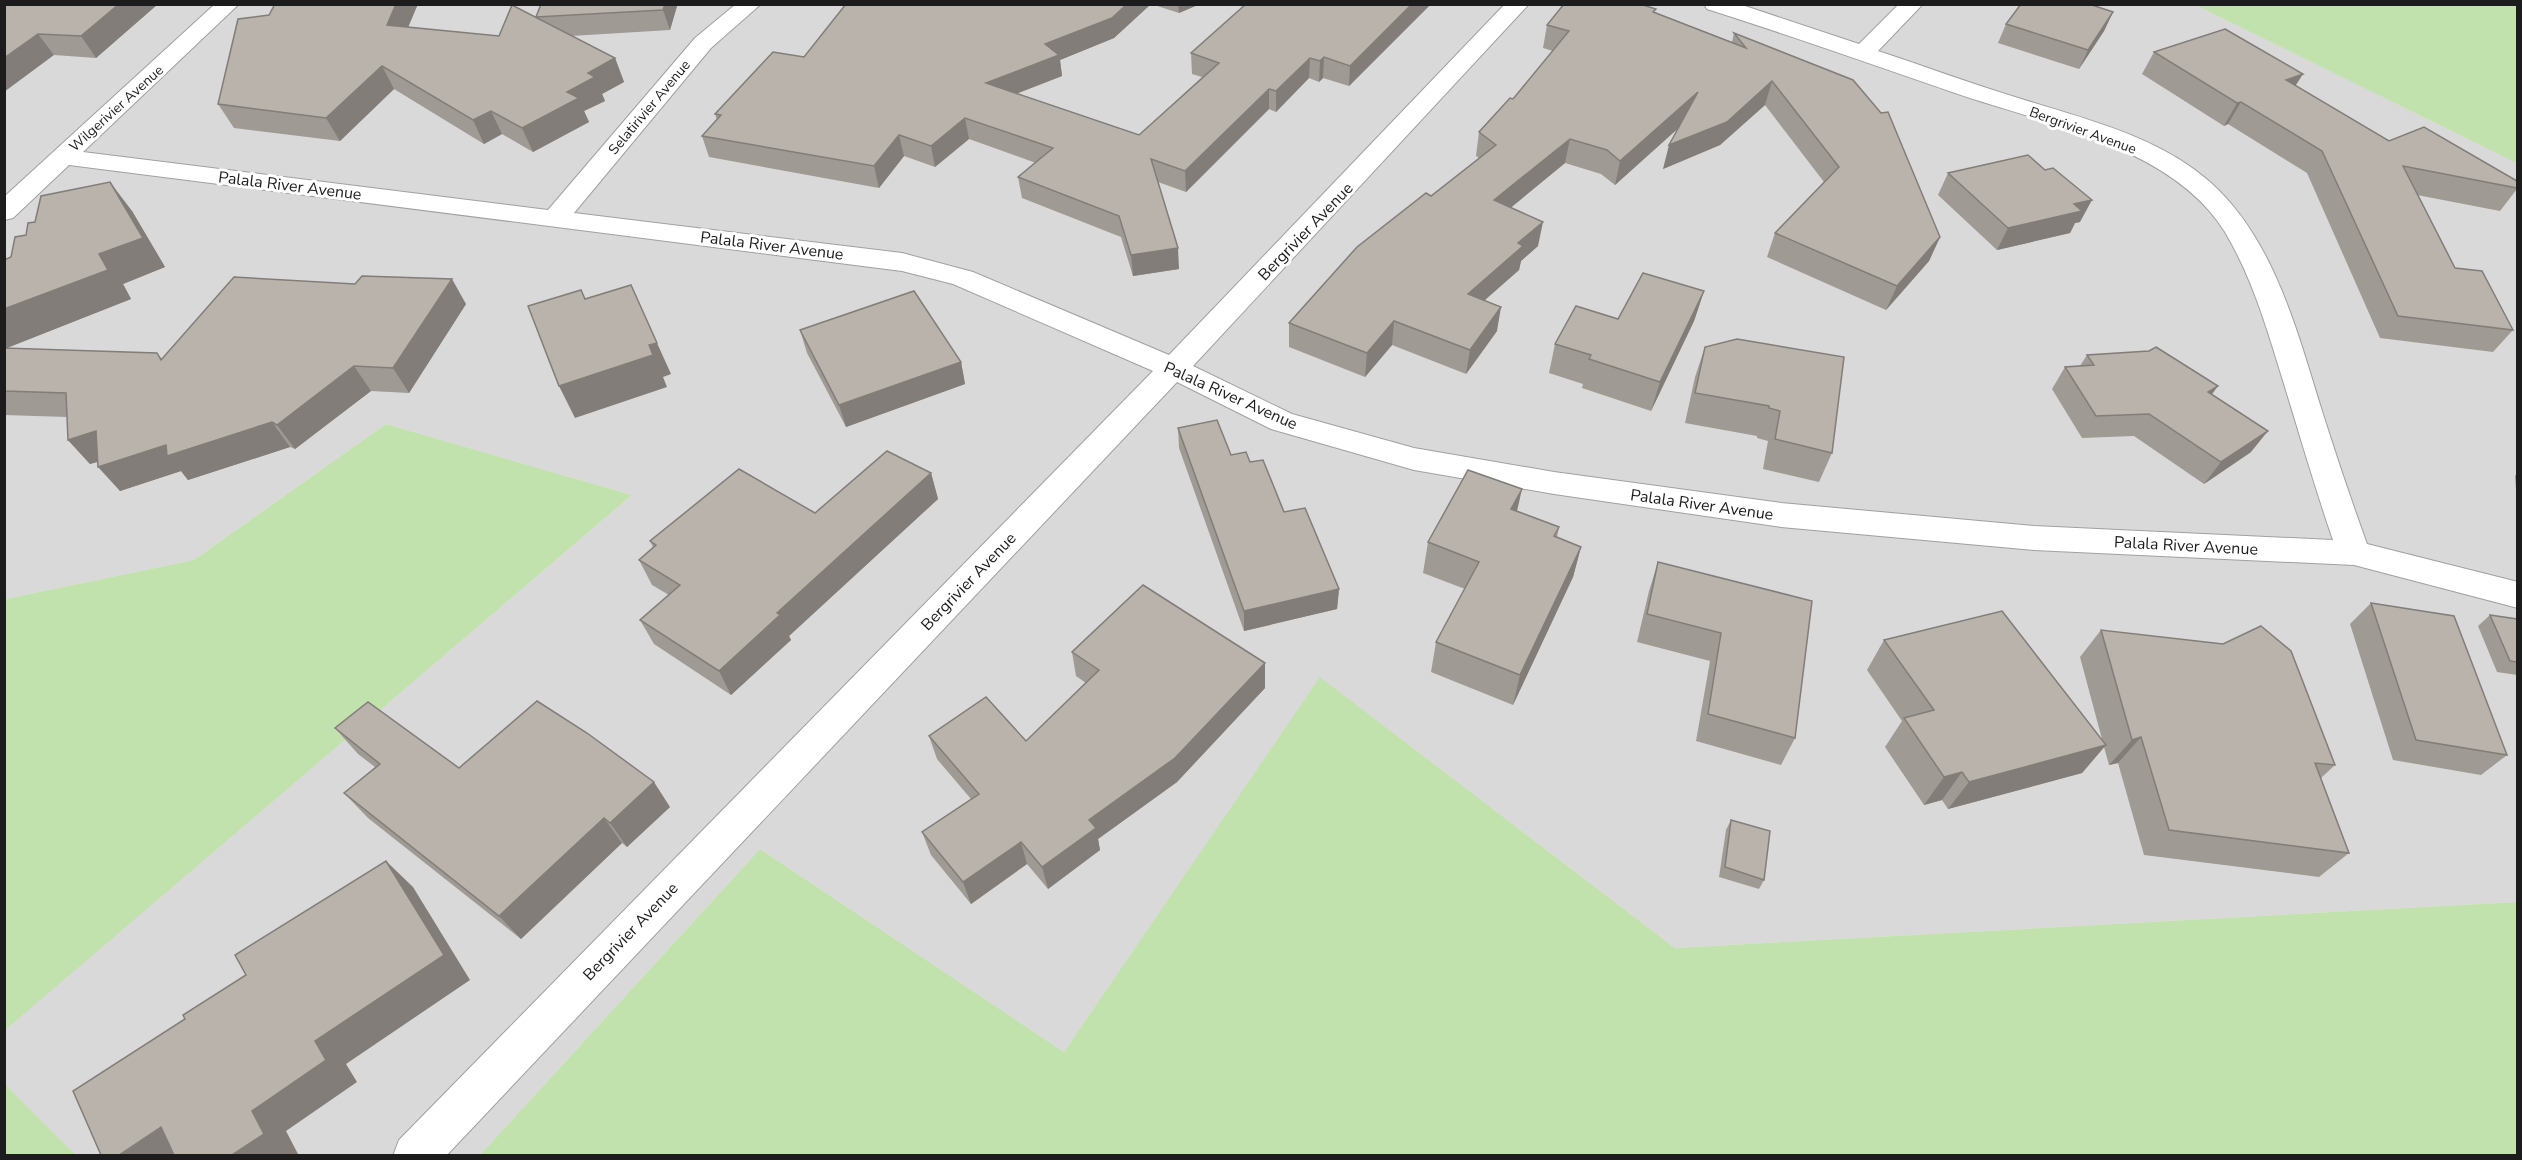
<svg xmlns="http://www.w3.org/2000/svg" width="2522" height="1160" viewBox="0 0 2522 1160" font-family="'Nunito Sans',sans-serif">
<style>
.residential{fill:#dad9d9}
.grass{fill:#c2e2ad}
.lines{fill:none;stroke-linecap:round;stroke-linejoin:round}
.minor-casing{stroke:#a0a0a0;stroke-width:2}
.minor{fill:#fff;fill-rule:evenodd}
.wall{fill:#9f9a94}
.shaded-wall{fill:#827d78}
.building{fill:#b9b3ac;stroke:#827d78;stroke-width:1.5}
.labels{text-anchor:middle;stroke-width:6;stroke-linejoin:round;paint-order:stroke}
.far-street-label{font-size:14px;fill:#1c1c1c;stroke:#fff}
.street-label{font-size:16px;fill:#1c1c1c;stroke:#fff}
</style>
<rect width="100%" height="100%" fill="#eceae3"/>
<path class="residential" d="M5,5H2517V902L1675,948L1321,678L1064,1052L760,849L480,1155H76L5,1084L4,1030L632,495L386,424L194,560L5,599Z"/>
<g class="grass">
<path d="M2196,5H2517V163Z"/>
<path d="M386,424L632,495L5,1030V599L194,560Z"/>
<path d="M1320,677L1675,948L2517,902V1155H480L760,849L1064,1052Z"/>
<path d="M5,1084L76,1155H5Z"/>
</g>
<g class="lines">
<g class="minor-casing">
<path id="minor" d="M215,4H239L83,152L548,210L695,38L736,4H761L711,48L574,213L902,253L973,272L1169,355L1505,4H1529L1193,366L1292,414L1414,448L1554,472L1781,503L2034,526L2333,540C2315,488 2300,436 2284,384C2268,332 2253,279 2225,232C2172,146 2041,123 1952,92C1871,64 1789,35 1707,9L1704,4H1739L1859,44L1899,4H1923L1878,51C1924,66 1969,83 2015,97C2081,118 2157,135 2210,182C2274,239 2297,331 2322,411C2336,455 2351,500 2367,544L2518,582V608L2354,565L2034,550L1781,527L1554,494L1414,470L1271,429L1177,382L446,1156H393L399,1140L1153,371L953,284L902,271L69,165L13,218L4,220V197Z"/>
</g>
<use href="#minor" class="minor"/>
</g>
<g class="wall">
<path d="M4,4H158L96,58L54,55Z"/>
<path d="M541,4H694V6H677L670,30L571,36L615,58L624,82L602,94L605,101L584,111L589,122L533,152L502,134L484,144L394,89L340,141L234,128L218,104L408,27L499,36L536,17Z"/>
<path d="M897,4H1151L1114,38L1060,60L1062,76L1016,94L1139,135L1202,77L1192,74L1191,53L1431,4L1349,86L1323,78L1319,82L1309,78L1276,112L1269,109L1186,192L1158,182L1179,269L1133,276L1121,237L1022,198L1018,177L1036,163L969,139L935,167L904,156L879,188L709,157L702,136L717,120L715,114L804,57Z"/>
<path d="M1151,4H1200L1179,13Z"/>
<path d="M2021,4H2095L2094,6L2113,12L2104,31L2079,69L1998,43L2006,24Z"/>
<path d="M1655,12L1732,42L1734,33L1940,237L1929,261L1886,310L1767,257L1775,233L1824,182L1765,105L1720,145L1663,169L1678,128L1615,185L1601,174L1565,163L1511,207L1538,246L1521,261L1519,270L1484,301L1497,331L1466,374L1392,345L1365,377L1289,347V323L1431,196L1479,158L1476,156L1479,132L1513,99L1553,51L1543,48L1547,25Z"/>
<path d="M2154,52L2296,86L2389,141L2517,181V189L2500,211L2417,195L2455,268L2513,330L2493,352L2380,338L2307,173L2228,124L2224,126L2142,74Z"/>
<path d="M1948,173L2080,222L2075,223L2070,233L1997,250L1938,195Z"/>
<path d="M132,211L165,267L123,284L131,299L7,348L157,353L162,359L466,304L409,393L371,391L295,449L290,447L188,480L181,471L120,491L98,462L90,464L68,440L67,417L4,415V260L11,257Z"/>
<path d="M1704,291L1694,321L1651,411L1582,388L1583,384L1549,373L1555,344L1618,319Z"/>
<path d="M800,330L961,362L965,384L846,427L807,353Z"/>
<path d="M1705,347L1832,453L1819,482L1763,469L1768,441L1757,438V436L1685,423L1695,377Z"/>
<path d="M2087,355L2211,394L2251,452L2204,484L2134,436L2082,438L2052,389L2065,367L2080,366Z"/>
<path d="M1178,428L1231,455L1250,462L1339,589L1337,609L1244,631L1179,448Z"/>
<path d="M931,473L938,499L789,636L791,640L731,695L654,644L640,620L669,595L652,585L639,560L653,547L650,541L815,513Z"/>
<path d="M2517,473V504L2515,476Z"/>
<path d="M1517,511L1559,527L1557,537L1581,547L1573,577L1513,705L1431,672L1436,642L1465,589L1423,573L1428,542Z"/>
<path d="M1658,562L1812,601L1795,738L1781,765L1696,741L1710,661L1637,642L1649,591Z"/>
<path d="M2371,603L2507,755L2481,775L2393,760L2350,624Z"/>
<path d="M2490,615L2517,619V675L2497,672L2478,626Z"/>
<path d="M2101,630L2335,765L2321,778L2349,853L2319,877L2144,855L2118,763L2109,765L2104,747L2082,773L1948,809L1942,800L1924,805L1885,747L1902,721L1867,670L1884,640L2102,739L2080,657Z"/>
<path d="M1072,652L1265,663V688L1177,782L1098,839L1100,850L1048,889L1027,864L971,904L931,855L922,832L971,799L937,759L929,736L1026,741L1086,683L1076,676Z"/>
<path d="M335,728L459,768L670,807L627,847L622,843L521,939L368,818L344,793L375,767L358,754Z"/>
<path d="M1731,820L1764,880L1759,889L1719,877L1726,830Z"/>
</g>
<g class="shaded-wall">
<path d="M119,4H158L96,58L81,36Z"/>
<path d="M396,4H418L399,49L387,25Z"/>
<path d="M665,4H676L677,6L670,30L663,10Z"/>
<path d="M1127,4H1151L1114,38L1060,60L1062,76L989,104L986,83L1045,44Z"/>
<path d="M1178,4H1200L1179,13Z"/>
<path d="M1412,4H1431L1349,86L1350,66Z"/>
<path d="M2113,12L2104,31L2079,69L2088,50Z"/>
<path d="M38,34L54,55L4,92V58Z"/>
<path d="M1324,57L1323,78L1319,82L1320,61Z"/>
<path d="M615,58L624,82L602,94L605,101L584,111L589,122L533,152L522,128L588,73Z"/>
<path d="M1310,58L1309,78L1276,112V91Z"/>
<path d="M382,66L394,89L340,141L326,118Z"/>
<path d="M2303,74L2289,96L2286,80Z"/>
<path d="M1772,81L1765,105L1720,145L1663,169L1669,145Z"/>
<path d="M1269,89V109L1186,192L1185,171Z"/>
<path d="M1698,92L1692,116L1615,185L1620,161Z"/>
<path d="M2241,102L2228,124L2224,126L2237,103Z"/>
<path d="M491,111L502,134L484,144L473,120Z"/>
<path d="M965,118L969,139L935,167L931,146Z"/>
<path d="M899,135L904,156L879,188L874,166Z"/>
<path d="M1570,139L1565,163L1491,224L1494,200Z"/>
<path d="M110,182L132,211L165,267L123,284L131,299L4,349V309L99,254Z"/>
<path d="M2092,200L2080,222L2075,223L2070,233L1997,250L2008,228L2074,204Z"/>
<path d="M1543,222L1538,246L1521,261L1519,270L1464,318L1468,294L1518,243Z"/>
<path d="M1940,237L1929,261L1886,310L1897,286Z"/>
<path d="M1178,248L1179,269L1133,276L1131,255Z"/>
<path d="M452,279L466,304L409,393L393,368Z"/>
<path d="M1704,291L1694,321L1651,411L1660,382Z"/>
<path d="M1501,307L1497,331L1466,374L1470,350Z"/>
<path d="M1394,321L1392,345L1365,377L1367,353Z"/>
<path d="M657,343L671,374L663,377L667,387L575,418L559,386L649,345Z"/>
<path d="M961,362L965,384L846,427L839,405Z"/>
<path d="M354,366L371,391L295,449L277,425Z"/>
<path d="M2218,386L2202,408L2208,392Z"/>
<path d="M272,422L290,447L188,480L181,471L120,491L98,467L166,445Z"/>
<path d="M96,431L118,455L90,464L68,440Z"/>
<path d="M2268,431L2251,452L2204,484L2221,462Z"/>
<path d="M931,473L938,499L789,636L791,640L731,695L719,671L777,613Z"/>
<path d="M1522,489L1515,520L1511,509Z"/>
<path d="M1581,547L1573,577L1513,705L1520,675Z"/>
<path d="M1339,589L1337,609L1244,631V611Z"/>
<path d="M1265,663V688L1177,782L1098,839L1100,850L1048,889L1042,867L1089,820Z"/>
<path d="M2141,737L2118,763L2109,765L2132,740Z"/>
<path d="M2106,745L2082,773L1948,809L1969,782Z"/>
<path d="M1962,772L1942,800L1924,805L1944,777Z"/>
<path d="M654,782L670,807L627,847L610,823Z"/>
<path d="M604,818L622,843L521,939L499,916Z"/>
<path d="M1021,842L1027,864L971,904L963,882Z"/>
<path d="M386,861L413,887L470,980L346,1064L357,1082L286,1131L298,1154L297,1155H232L252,1111L315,1041Z"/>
<path d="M161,1127L187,1155H119Z"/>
</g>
<g class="building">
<path d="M4,4H119L81,36L38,34L4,58Z"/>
<path d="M275,4H396L387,25L499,36L512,5L615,58L588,73L595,77L567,92L579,98L522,128L491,111L473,120L382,66L326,118L218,104L238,19L269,15Z"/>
<path d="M541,4H665L663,10L536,17Z"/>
<path d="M846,4H1127L1112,18L1045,44L1059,55L986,83L1139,135L1219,63L1191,53L1246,4H1412L1350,66L1324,57L1320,61L1310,58L1276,91L1269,89L1185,171L1151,159L1178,248L1131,255L1119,216L1018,177L1053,148L965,118L931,146L899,135L874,166L702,136L721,115L715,114L773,52L804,57Z"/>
<path d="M1564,4H1640L1656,9L1653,12L1746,48L1734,33L1853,80L1881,113L1888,112L1940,237L1897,286L1775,233L1839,167L1772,81L1727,122L1669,145L1698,92L1620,161L1607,150L1570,139L1494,200L1543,222L1518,243L1523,246L1468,294L1501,307L1470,350L1394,321L1367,353L1289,323L1357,247L1426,193L1431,196L1496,145L1479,132L1510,98L1513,99L1569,31L1547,25Z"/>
<path d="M2021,4H2089L2113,12L2088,50L2006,24Z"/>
<path d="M2225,29L2303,74L2286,80L2389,141L2424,127L2517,181V188L2403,166L2455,268L2482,271L2513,330L2398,316L2322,151L2241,102L2237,103L2154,52Z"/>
<path d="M2028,155L2045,170L2053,168L2092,200L2074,204L2082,211L2008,228L1948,173Z"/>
<path d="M110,182L143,238L99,254L108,270L4,309V260L11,257L15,237L26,235L28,223L35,222L41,196Z"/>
<path d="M1643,273L1704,291L1660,382L1589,359L1591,355L1555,344L1576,306L1618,319Z"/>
<path d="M362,276L452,279L393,368L354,366L277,425L272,422L167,456L166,445L98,467L96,431L68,440L66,393L4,391V348L157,353L161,360L234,277L355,284Z"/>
<path d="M631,285L657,343L649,345L653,355L559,386L528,306L581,290L585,299Z"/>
<path d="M914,291L961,362L839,405L800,330Z"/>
<path d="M1737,339L1844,357L1832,453L1775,439L1780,411L1769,408V406L1695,393L1705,347Z"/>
<path d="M2156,347L2218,386L2208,392L2268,431L2221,462L2149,414L2096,416L2065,367L2094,365L2087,355L2149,351Z"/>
<path d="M1217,420L1231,455L1246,452L1250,462L1263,460L1284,512L1305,508L1339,589L1244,611L1178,428Z"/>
<path d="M887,451L931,473L777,613L780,615L719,671L640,620L680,585L639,560L656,545L650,541L739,469L815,513Z"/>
<path d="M1468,470L1522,489L1511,509L1559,527L1554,536L1581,547L1520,675L1436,642L1479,562L1428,542Z"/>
<path d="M1658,562L1812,601L1795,738L1708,714L1721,633L1647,614Z"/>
<path d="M1143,585L1265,663L1175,758L1089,820L1096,828L1042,867L1021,842L963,882L922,832L979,794L929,736L986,697L1026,741L1099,670L1072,652Z"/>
<path d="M2371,603L2454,616L2507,755L2416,740Z"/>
<path d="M2002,611L2106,745L1969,782L1962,772L1944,777L1904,718L1934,710L1884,640Z"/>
<path d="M2490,615L2517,619V662L2510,661Z"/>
<path d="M2261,626L2291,651L2335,765L2315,763L2349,853L2169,830L2141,737L2132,740L2101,630L2223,644Z"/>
<path d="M537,701L587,733L654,782L610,823L604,818L499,916L344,793L380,764L335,728L368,702L459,768Z"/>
<path d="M1731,820L1770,831L1764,880L1725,867Z"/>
<path d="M386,861L444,955L315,1041L326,1060L252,1111L264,1134L232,1155H174L161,1127L119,1155H101L73,1091L185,1019L183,1015L246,975L235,955Z"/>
</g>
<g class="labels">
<g class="far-street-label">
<text transform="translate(649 107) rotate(-50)" y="5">Selatirivier Avenue</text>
<text transform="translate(116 108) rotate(-42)" y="5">Wilgerivier Avenue</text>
<text transform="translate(2083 130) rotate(20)" y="5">Bergrivier Avenue</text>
</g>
<g class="street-label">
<text transform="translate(290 185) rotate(7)" y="6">Palala River Avenue</text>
<text transform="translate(1305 231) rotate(-46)" y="6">Bergrivier Avenue</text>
<text transform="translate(772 245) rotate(7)" y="6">Palala River Avenue</text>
<text transform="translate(1231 395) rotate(24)" y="6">Palala River Avenue</text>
<text transform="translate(1702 504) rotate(8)" y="6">Palala River Avenue</text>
<text transform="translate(2186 545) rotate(3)" y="6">Palala River Avenue</text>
<text transform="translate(968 581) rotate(-46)" y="6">Bergrivier Avenue</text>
<text transform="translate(630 931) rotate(-46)" y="6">Bergrivier Avenue</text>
</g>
</g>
<rect width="2522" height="1160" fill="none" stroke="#1c1c1c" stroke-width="12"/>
</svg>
